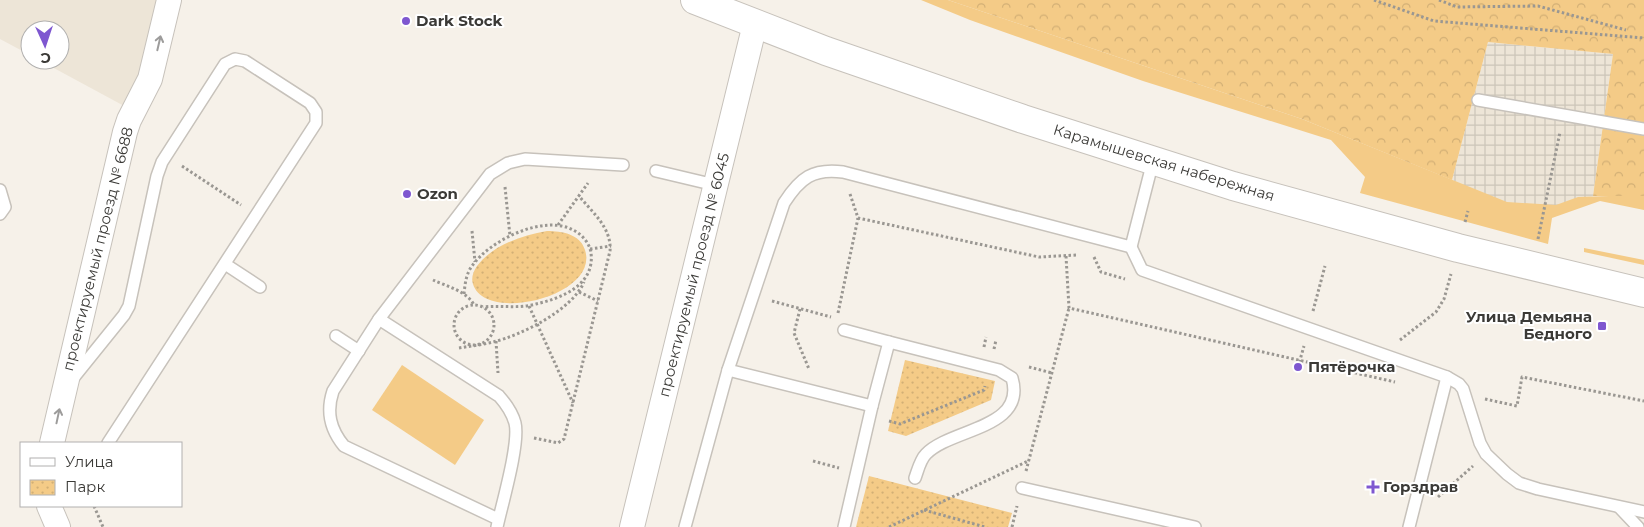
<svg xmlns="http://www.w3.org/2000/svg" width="1644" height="527" viewBox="0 0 1644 527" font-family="Montserrat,sans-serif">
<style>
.built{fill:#ede5d7}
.industrial{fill:url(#industrial-grid)}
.green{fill:#f4cb87}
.forest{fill:url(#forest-crowns)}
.park{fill:url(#park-dots)}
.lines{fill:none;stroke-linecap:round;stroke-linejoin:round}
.lane-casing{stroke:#c7c2bb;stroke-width:14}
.street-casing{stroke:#c7c2bb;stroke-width:26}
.secondary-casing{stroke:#c7c2bb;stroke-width:30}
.path{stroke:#9a9792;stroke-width:3;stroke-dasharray:2.5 2.5;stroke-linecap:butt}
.lane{stroke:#fff;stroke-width:11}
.street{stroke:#fff;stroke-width:24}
.secondary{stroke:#fff;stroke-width:28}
.oneway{stroke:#9d9c9b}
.poi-dot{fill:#7e57d0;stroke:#fff;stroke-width:2}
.labels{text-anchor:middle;stroke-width:4;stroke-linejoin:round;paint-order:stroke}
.poi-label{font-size:15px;font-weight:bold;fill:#3b3a37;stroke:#fff;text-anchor:start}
.street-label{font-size:15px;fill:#3b3a37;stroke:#fff}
</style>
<defs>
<pattern id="industrial-grid" width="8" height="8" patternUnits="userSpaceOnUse" patternTransform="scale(1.25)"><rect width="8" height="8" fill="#ede5d7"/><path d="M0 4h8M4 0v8" fill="none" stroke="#ccc5b9"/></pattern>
<pattern id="forest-crowns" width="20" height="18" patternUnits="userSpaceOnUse" patternTransform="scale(1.25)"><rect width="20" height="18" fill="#f4cb87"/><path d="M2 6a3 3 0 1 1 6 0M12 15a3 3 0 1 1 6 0" fill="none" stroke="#d2af75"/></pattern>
<pattern id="park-dots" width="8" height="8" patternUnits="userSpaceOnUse" patternTransform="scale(1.25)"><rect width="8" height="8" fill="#f4cb87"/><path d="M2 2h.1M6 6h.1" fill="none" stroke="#d2af75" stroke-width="1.8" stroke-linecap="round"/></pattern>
</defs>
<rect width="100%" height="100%" fill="#f6f1e9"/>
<path class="built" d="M0,0H160L139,82L126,107L39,60H60V30H30V55L0,39Z"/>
<path class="industrial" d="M1488,42L1613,54L1593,196L1553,214L1506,205L1452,180Z"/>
<g class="green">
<path d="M921,0H948L1302,119L1507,202L1556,205L1578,197L1640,195L1644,196V210L1600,201L1552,218L1548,244L1360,193L1365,177L1331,140L1143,81L970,20Z"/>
<path d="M1584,248L1644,260V265L1584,252Z"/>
<path d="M402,365L484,420L455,465L372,410Z"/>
</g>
<path class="forest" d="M948,0H1644V196H1593L1613,54L1488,42L1452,180L1302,119Z"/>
<g class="park">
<path d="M547,231C562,231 580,234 585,250C600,296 485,324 473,284C471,278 473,272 477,266C494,244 521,236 547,231Z"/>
<path d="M905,360L995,381L991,400L906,436L888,431Z"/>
<path d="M869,476L1012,513L1008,527H856Z"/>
</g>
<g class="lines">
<g class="lane-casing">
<g id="lane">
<path d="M1478,100L1644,129"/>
<path d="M656,171L715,185"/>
<path d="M0,190L5,207L0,214"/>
<path d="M1131,247L1142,270L1447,377L1459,384L1463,389L1480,443L1486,454L1507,474L1519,483L1538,489L1644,512"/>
<path d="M225,264L260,287"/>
<path d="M379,319L499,396C506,404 512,412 515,423C520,443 502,504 497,527"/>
<path d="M336,336L359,351"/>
<path d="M889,342L999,370L1012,378C1027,429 951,428 926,454C920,460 918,470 915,478"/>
<path d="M728,370L872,406L889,342L844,330"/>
<path d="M74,377L124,315L129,306L157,176L162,162L225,64L235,59L245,61L310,103L316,112V123L108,443"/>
<path d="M1022,488L1195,527"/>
<path d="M1619,507L1638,527"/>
<path d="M498,519L344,446C330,429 326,412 333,391L379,319L490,174L508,163L525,159L623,165"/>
<path d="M685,527L728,370L784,203C800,178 813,168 843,172L1131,247L1153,161"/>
<path d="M844,527L872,406"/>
<path d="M1409,527L1447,377"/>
</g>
</g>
<g class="street-casing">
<g id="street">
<path d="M52,443L125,132L129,120L150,79L169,0"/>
<path d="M49,506L58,527"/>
<path d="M632,527L755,24"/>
</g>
</g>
<g class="secondary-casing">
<path id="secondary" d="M695,0L826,51L1023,119L1233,186L1458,248L1644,293"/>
</g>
<g class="path">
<path d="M1374,0L1434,21L1644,38"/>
<path d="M1439,0L1457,7L1538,6L1626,30"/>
<path d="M182,166L241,205"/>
<path d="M505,187L510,236"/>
<path d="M850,194L858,218L1039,257L1077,255"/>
<path d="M1465,222L1468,211"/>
<path d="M558,225L588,183"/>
<path d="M472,231L475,262"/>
<path d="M1538,239L1560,132"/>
<path d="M590,249L611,246"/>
<path d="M1066,256L1069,308L1395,382"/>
<path d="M1094,257L1101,272L1125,279"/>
<path d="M433,280C446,286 467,291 474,305"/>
<path d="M579,292L598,301"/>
<path d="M464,294C465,284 466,274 472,266C490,240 544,214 573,230C582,234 590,244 591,253C595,285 562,298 536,304C518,309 501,305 483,307"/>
<path d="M772,301L831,317"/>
<circle cx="474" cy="325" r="20"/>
<path d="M529,306L573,403"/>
<path d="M800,309L794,333L809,369"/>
<path d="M1313,311L1325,266"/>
<path d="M838,313L858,218"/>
<path d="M1400,340L1436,312L1444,299L1451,274"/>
<path d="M496,341L498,373"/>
<path d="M984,347L986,337"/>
<path d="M459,348C470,346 482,345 493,342C522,335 572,310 584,282"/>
<path d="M994,349L996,340"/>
<path d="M1029,367L1052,373"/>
<path d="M1298,367L1304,346"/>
<path d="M1485,399L1517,406L1522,377L1644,401"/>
<path d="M889,421L900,424L984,390L985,386"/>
<path d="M534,438L558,443L564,439L610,251C612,228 592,212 579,196"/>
<path d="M813,461L839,468"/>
<path d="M1026,471L1069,308"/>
<path d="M1438,497L1473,466"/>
<path d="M94,506L103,527"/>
<path d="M924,510L985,527"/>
<path d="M889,527L1028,461"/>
<path d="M1012,527L1017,506"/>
</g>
<use href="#lane" class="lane"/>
<use href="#street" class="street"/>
<use href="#secondary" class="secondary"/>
</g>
<defs><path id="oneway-shaft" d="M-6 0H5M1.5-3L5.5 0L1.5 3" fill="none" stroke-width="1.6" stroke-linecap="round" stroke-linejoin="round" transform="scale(1.25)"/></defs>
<g class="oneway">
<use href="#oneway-shaft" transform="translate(159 43) rotate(-77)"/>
<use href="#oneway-shaft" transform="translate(58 416) rotate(-78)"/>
</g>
<g class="poi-dot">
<circle cx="406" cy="21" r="5"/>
<circle cx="407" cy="194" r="5"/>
<rect x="1597" y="321" width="10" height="10" rx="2.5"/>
<circle cx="1298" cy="367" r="5"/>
<path d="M1370.5 479.5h5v5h5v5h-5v5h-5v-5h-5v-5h5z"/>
</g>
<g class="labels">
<g class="poi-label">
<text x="416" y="26">Dark Stock</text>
<text x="417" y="199">Ozon</text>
<text x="1592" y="322" text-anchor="end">Улица Демьяна<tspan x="1592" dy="17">Бедного</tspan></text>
<text x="1308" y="372">Пятёрочка</text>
<text x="1383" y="492">Горздрав</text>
</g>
<g class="street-label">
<text transform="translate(1164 163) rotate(17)" y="5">Карамышевская набережная</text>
<text transform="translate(98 249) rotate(-76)" y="5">проектируемый проезд № 6688</text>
<text transform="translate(694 275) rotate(-76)" y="5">проектируемый проезд № 6045</text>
</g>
</g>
<rect x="20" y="442" width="162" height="65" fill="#ffffff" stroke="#b1b0af"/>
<rect x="30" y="458" width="25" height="8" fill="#ffffff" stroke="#b1b0af"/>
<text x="65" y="467" font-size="15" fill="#3b3a37">Улица</text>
<rect x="30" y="480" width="25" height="15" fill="url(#park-dots)" stroke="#b1b0af"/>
<text x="65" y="492" font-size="15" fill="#3b3a37">Парк</text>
<g transform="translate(45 45) rotate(177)"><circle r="24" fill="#ffffff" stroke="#b1b0af"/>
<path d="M0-4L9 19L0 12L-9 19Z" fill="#7e57d0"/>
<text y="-8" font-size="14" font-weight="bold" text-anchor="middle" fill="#3b3a37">С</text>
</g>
</svg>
